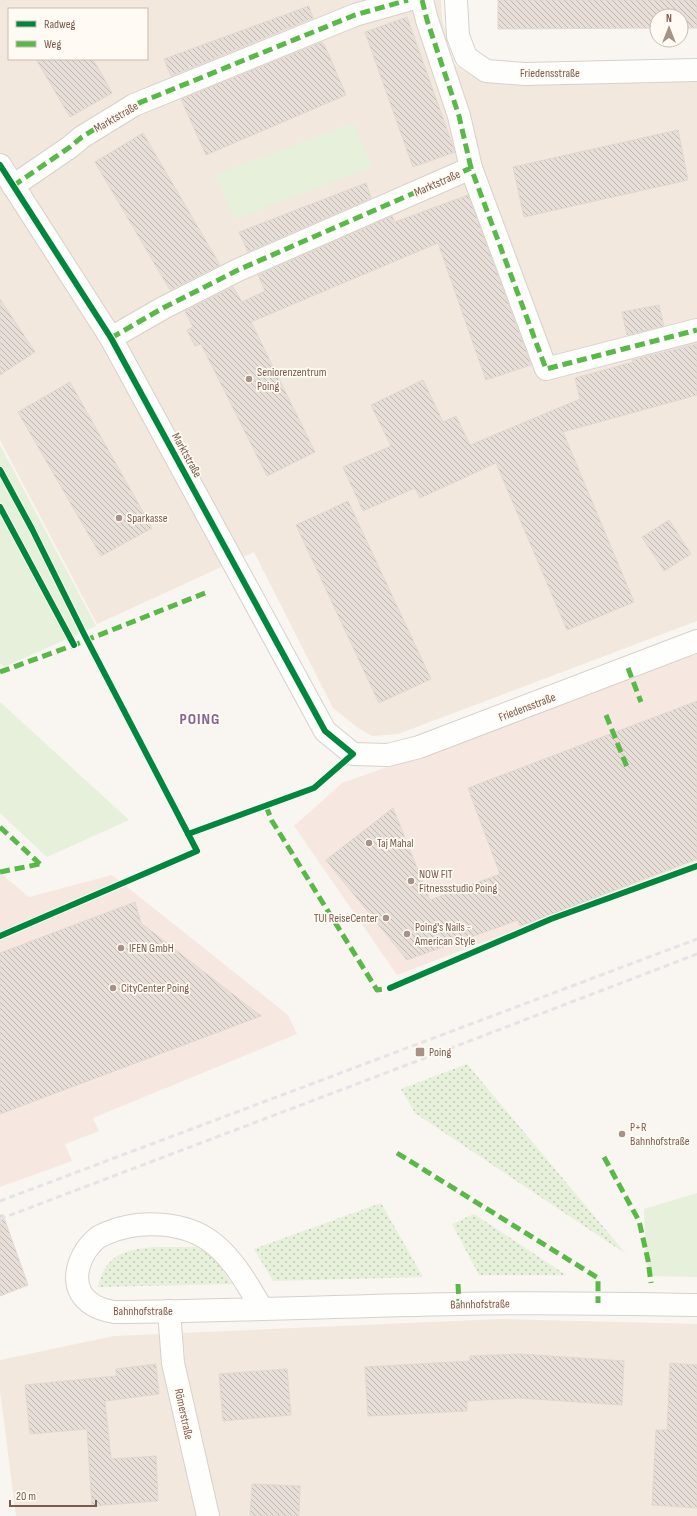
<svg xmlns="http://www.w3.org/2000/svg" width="697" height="1516" viewBox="0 0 697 1516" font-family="'Sofia Sans Condensed',sans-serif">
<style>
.residential{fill:#f2e8de;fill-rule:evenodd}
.commercial{fill:#f6e8e1}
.grass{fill:url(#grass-dots)}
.park{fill:#e7f0db}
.building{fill:url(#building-back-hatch);stroke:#e2d8d2}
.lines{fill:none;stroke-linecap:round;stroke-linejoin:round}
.minor-casing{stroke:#d7d1cb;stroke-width:24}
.minor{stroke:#fefefd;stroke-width:22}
.rail{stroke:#e6e3e7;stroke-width:3;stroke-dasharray:6 4;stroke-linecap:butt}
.quiet{stroke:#58b947;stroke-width:5;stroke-dasharray:10 5;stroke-linecap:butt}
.cycleway-casing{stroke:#fffaf3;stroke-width:8}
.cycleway{stroke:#00873e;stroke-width:6}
.poi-dot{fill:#a69286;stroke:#fffaf3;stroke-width:1.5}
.labels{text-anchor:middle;stroke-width:3.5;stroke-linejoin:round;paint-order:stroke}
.street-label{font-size:12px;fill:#7a5c4d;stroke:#fffaf3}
.poi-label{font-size:12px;fill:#7a5c4d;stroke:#fffaf3;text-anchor:start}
.district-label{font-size:16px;font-weight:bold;letter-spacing:1px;fill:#846695;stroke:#fffaf3}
</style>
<defs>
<pattern id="grass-dots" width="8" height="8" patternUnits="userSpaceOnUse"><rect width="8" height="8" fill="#e7f0db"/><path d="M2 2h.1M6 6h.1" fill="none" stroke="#c0c6b4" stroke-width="1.8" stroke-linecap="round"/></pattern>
<pattern id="building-back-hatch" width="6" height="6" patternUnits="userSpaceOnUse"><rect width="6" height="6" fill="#e6ded7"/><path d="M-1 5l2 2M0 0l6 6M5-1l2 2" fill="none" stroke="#bfb7b1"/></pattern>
</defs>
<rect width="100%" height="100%" fill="#f9f5f0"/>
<g class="residential">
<path d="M0,0H441L442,18L453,64L481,80L697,81V621L398,734L372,736L358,728L333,708L254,552L97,624L0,440ZM9,9H147V59H9Z"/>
<path d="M502,1319L697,1324V1516H16L0,1391V1360L114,1336Z"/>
</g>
<g class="commercial">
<path d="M697,647V861L397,975L294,826L342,783L429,752Z"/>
<path d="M0,873L29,897L112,875L288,1015L297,1034L93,1118L99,1131L65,1144L72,1161L0,1187Z"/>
</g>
<g class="grass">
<path d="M467,1064L626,1254L415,1113L401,1089Z"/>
<path d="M381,1203L423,1277L273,1281L254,1249Z"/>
<path d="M474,1214L566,1275H479L452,1224Z"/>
<path d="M155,1247H197L214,1258L232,1284L98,1287C100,1272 111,1256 126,1252C135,1249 145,1248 155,1247Z"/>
</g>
<g class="park">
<path d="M353,123L372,167L235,219L215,175Z"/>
<path d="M0,445L96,626L4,667L0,663Z"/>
<path d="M0,702L129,820L47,857L0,813Z"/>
<path d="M697,1193V1277L652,1276L646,1262L644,1209Z"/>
</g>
<g class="building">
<path d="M498,0H697V28H681V16H657V28L498,29Z"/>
<path d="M309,6L313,18L171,76L164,59Z"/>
<path d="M407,17L455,152L413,167L365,32Z"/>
<path d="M322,42L323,44H324L346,95L206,155L181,99Z"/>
<path d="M36,59H93L112,93L70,117Z"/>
<path d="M678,130L688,180L524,217L513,167Z"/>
<path d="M143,133L220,265L170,290L95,162Z"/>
<path d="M366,183L371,198L248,252L239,232Z"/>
<path d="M468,195L531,365L486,380L438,243L251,322L315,452L267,476L201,344L195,346L187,330L193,327L185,311L233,287L242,302L265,291L258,275L392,216L395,222Z"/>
<path d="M0,299L35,352L0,375Z"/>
<path d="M659,305L664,326L627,335L622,312Z"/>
<path d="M697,344V395L563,432L634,602L567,630L496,463L420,498L415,488L363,511L343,467L391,446L371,405L423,380L443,422L456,416L470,445L580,399L575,378L633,362L632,360Z"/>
<path d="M70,382L152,528L101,556L18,412Z"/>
<path d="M348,501L431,679L379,703L296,525Z"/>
<path d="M669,520L691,554L664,571L642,537Z"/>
<path d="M697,701V859L520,926L518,920L407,960L326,860L393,808L430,900L500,874L468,788Z"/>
<path d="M135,902L141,923L261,1016L0,1114V953Z"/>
<path d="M0,1215H3L28,1285L0,1296Z"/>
<path d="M520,1354L624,1361L622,1405L519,1398L467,1401V1411L368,1416L365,1367L470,1361V1356Z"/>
<path d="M670,1363L697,1365V1508L652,1505L656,1430H667Z"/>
<path d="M156,1364L159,1394L105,1401L111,1459L156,1456L158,1501L92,1506L87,1429L30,1434L25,1385L116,1376V1369Z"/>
<path d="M287,1369L291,1415L223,1421L219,1374Z"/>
<path d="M252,1484L300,1486L299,1516H250Z"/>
</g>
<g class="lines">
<g class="minor-casing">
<g id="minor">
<path d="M422,0L427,20L459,116L471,168"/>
<path d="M456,0L458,36L466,57L486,71L525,74L697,70"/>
<path d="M0,165L111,338L325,731L353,754L388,755L419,747L697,641"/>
<path d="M13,186L70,147L82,137L134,105L355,15L408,0"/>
<path d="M111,338L163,308L238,270L471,168L546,369L697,330"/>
<path d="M262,1309C249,1287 235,1261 214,1244C186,1221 139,1219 107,1233C103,1235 99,1236 96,1239C82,1251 71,1275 81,1293C88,1305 102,1310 114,1312C229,1311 344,1306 459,1304C538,1302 618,1304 697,1305"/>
<path d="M169,1311L173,1363L208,1516"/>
</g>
</g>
<use href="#minor" class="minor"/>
<g class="rail">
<path d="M0,1201L697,939"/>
<path d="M0,1219L412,1063L697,954"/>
</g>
<g class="quiet">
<path d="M422,0L427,20L459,116L471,168"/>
<path d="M13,186L70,147L82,137L134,105L355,15L408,0"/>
<path d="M111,338L163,308L238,270L471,168L546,369L697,330"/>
<path d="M628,668L641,702"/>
<path d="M0,672L74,645L205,593"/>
<path d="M606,715L627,767"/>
<path d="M266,806L272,821L377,990L390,988"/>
<path d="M0,827L40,864"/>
<path d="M0,872L40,864"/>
<path d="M397,1153L598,1278V1303"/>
<path d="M604,1157L639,1221L648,1260L651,1283"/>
<path d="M458,1284L459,1304"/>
</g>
<g class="cycleway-casing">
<g id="cycleway">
<path d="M0,165L111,338L325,731L353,754L314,788L188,834"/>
<path d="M0,470L32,529L84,634L197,851L0,936"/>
<path d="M0,507L74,645"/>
<path d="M390,988L551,919L697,866"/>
</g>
</g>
<use href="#cycleway" class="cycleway"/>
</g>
<g class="poi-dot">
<circle cx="249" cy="379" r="4"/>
<circle cx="119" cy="518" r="4"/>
<circle cx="369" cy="843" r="4"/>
<circle cx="411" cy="881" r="4"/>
<circle cx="386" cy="918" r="4"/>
<circle cx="407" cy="934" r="4"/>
<circle cx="121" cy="948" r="4"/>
<circle cx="113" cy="988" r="4"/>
<rect x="415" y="1047" width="10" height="10" rx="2"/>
<circle cx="622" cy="1134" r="4"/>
</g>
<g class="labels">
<g class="street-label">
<text x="550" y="77">Friedensstraße</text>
<text transform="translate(116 117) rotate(-30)" y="4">Marktstraße</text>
<text transform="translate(437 183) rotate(-24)" y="4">Marktstraße</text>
<text transform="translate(187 455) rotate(61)" y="4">Marktstraße</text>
<text transform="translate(527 707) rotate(-21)" y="4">Friedensstraße</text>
<text transform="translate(480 1304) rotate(-1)" y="4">Bahnhofstraße</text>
<text x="143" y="1315">Bahnhofstraße</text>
<text transform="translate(184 1414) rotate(78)" y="4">Römerstraße</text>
</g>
<g class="poi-label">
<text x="257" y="376">Seniorenzentrum<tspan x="257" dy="14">Poing</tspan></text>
<text x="127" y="522">Sparkasse</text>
<text x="377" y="847">Taj Mahal</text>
<text x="419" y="878">NOW FIT<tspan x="419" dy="14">Fitnessstudio Poing</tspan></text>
<text x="378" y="922" text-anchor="end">TUI ReiseCenter</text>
<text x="415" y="931">Poing's Nails -<tspan x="415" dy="14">American Style</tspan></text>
<text x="129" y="952">IFEN GmbH</text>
<text x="121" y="992">CityCenter Poing</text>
<text x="429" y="1056">Poing</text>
<text x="630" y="1131">P+R<tspan x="630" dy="14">Bahnhofstraße</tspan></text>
</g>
<g class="district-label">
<text x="200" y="724">POING</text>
</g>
</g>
<rect x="8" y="8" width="140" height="52" fill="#fffaf3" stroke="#cabbb1"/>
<rect x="16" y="21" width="20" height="6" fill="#00873e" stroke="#cabbb1"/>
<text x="44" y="28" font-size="12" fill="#7a5c4d">Radweg</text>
<rect x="16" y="41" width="20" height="6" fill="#58b947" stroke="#cabbb1"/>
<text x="44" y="48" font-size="12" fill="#7a5c4d">Weg</text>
<g transform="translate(669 28)"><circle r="19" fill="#fffaf3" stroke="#cabbb1"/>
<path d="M0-3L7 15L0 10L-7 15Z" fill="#a69286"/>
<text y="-6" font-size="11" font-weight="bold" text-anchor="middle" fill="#7a5c4d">N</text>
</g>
<path d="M10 1500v6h86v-6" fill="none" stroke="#7a5c4d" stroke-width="2"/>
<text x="16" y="1500" font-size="12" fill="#7a5c4d" stroke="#fffaf3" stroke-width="3" paint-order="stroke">20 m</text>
</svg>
